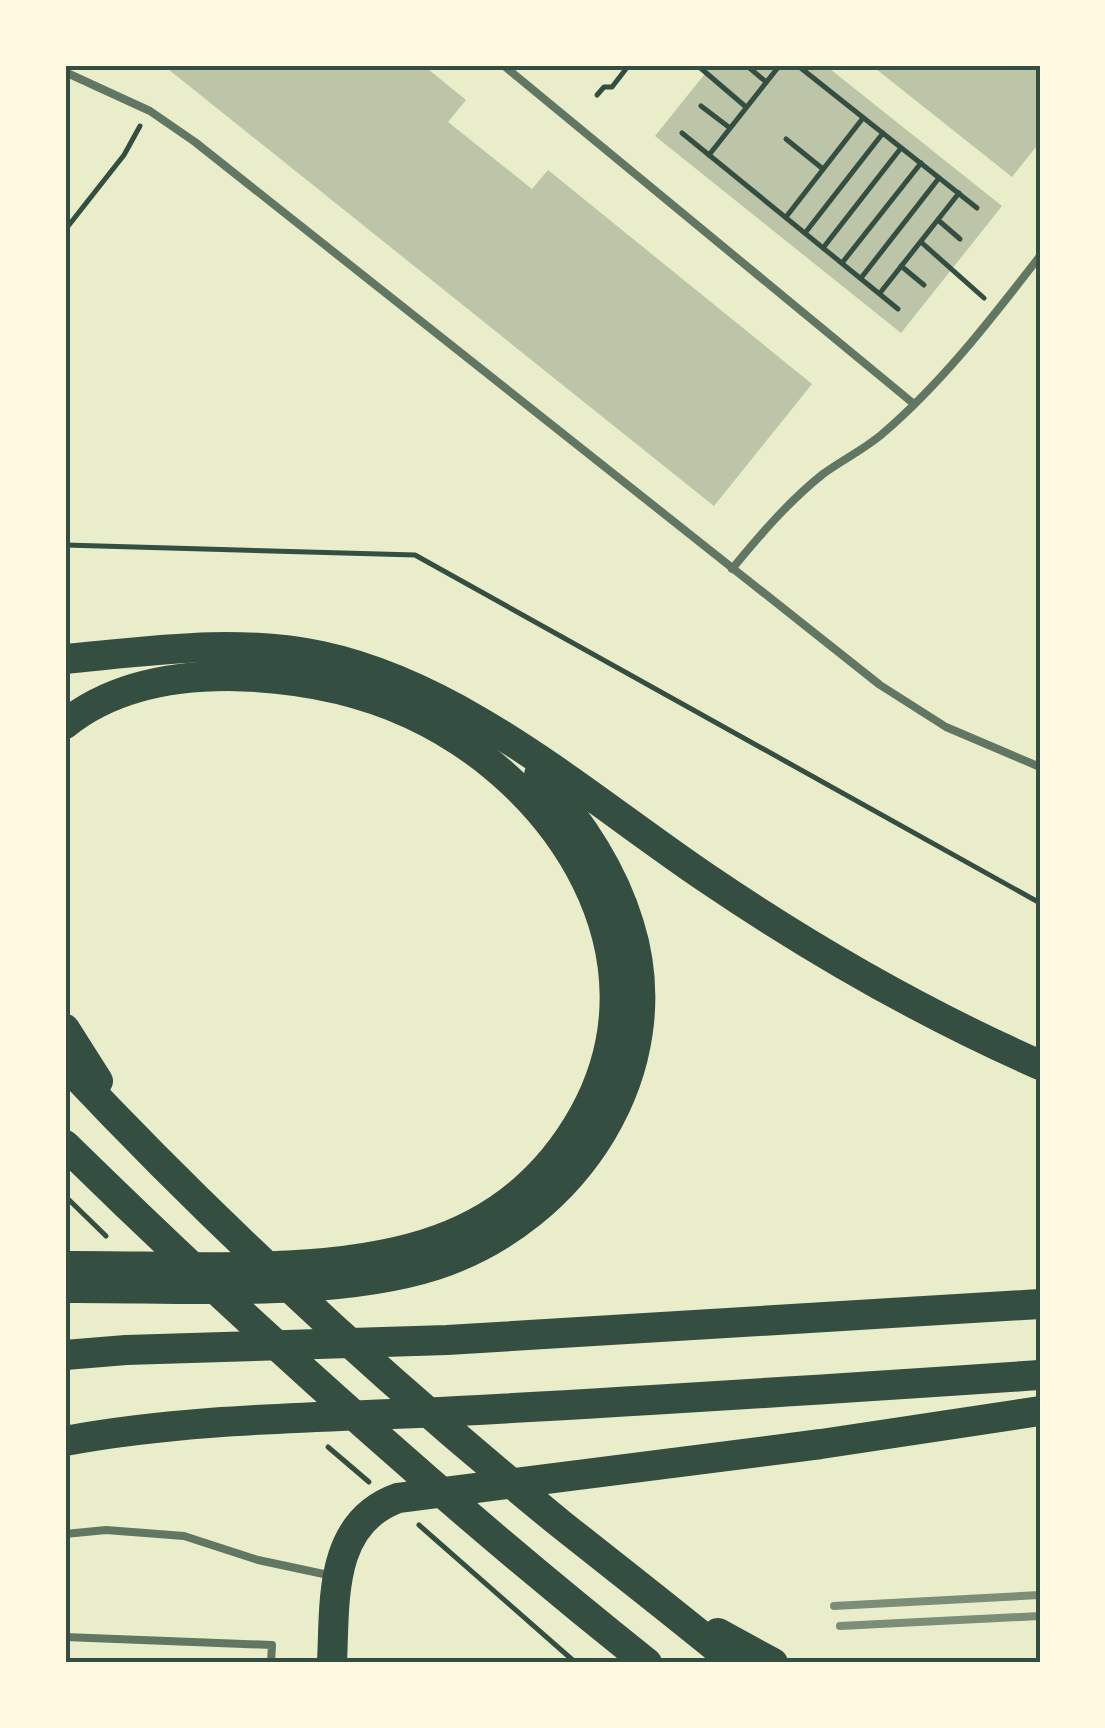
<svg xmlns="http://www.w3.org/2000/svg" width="1105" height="1728" viewBox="0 0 1105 1728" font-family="Mulish,sans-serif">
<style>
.building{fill:#bcc5a7}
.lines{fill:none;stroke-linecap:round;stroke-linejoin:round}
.path{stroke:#344e41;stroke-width:5}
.service{stroke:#617663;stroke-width:8}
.motorway{stroke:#344e41;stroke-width:30}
.rail{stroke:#7c8e77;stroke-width:8}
.neatline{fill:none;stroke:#344e41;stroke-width:4}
</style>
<rect width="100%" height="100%" fill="#e9edc9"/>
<g class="building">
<path d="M163,65H423L466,100L448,122L532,189L548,170L812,384L714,506Z"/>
<path d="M712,65H825L1002,206L901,333L655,136Z"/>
<path d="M871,65H1040V142L1012,177Z"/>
</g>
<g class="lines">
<g class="path">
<path d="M697,65L746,107"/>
<path d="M746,65L766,82"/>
<path d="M797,65L977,208"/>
<path d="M597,95L604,87H612L629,65"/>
<path d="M701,106L730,128"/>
<path d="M682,133L898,309"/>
<path d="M786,139L823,169"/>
<path d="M709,155L780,65"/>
<path d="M786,217L863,118"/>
<path d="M938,220L960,239"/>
<path d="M65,230L124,155L140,126"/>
<path d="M805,233L883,133"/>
<path d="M921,242L984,298"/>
<path d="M823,248L901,148"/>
<path d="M842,263L921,163"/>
<path d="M901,266L924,285"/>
<path d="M861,278L939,178"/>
<path d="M880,293L959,193"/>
<path d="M65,545L415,555L1040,903"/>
<path d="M65,1196L106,1236"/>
<path d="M328,1447L369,1482"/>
<path d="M419,1525L576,1663"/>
</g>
<g class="service">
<path d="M503,65L914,404"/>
<path d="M65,72L150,111L195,142L880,685L946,727L1040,767"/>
<path d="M732,569C760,535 789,501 823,474C842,460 863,450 881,435C942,383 991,319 1040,256"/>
<path d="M65,1534L106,1530L184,1536L258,1560L333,1576"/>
<path d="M65,1637L272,1645L271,1663"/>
<path d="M271,1662L310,1663"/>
</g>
<g class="motorway">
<path d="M65,659C150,651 237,638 321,656C462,686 587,797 705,877C811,949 922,1013 1040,1065"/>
<path d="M65,724C111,687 170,676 228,676C292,677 352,687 411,714C560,783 671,956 584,1114C548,1179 496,1222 425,1244C320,1277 176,1265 65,1266"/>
<path d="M65,1029L98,1081"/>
<path d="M65,1064C219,1228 388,1383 562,1525C620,1571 678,1616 735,1663"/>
<path d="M65,1145C251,1327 444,1501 647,1663"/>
<path d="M65,1288C177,1287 331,1299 436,1265C575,1219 675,1070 629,924C612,868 578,818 539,775"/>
<path d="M65,1355L126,1350L447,1340L1040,1304"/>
<path d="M65,1441C193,1417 327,1418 458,1411C652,1401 846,1388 1040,1375"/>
<path d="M718,1633L773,1663"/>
<path d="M332,1663C335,1602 328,1523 398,1498L821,1444L1040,1411"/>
</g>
<g class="rail">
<path d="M834,1606L1040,1595"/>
<path d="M840,1626L1040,1616"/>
</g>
</g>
<rect width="1105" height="1728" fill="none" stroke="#fefae0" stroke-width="135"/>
<rect x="68" y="68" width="970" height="1592" class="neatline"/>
</svg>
